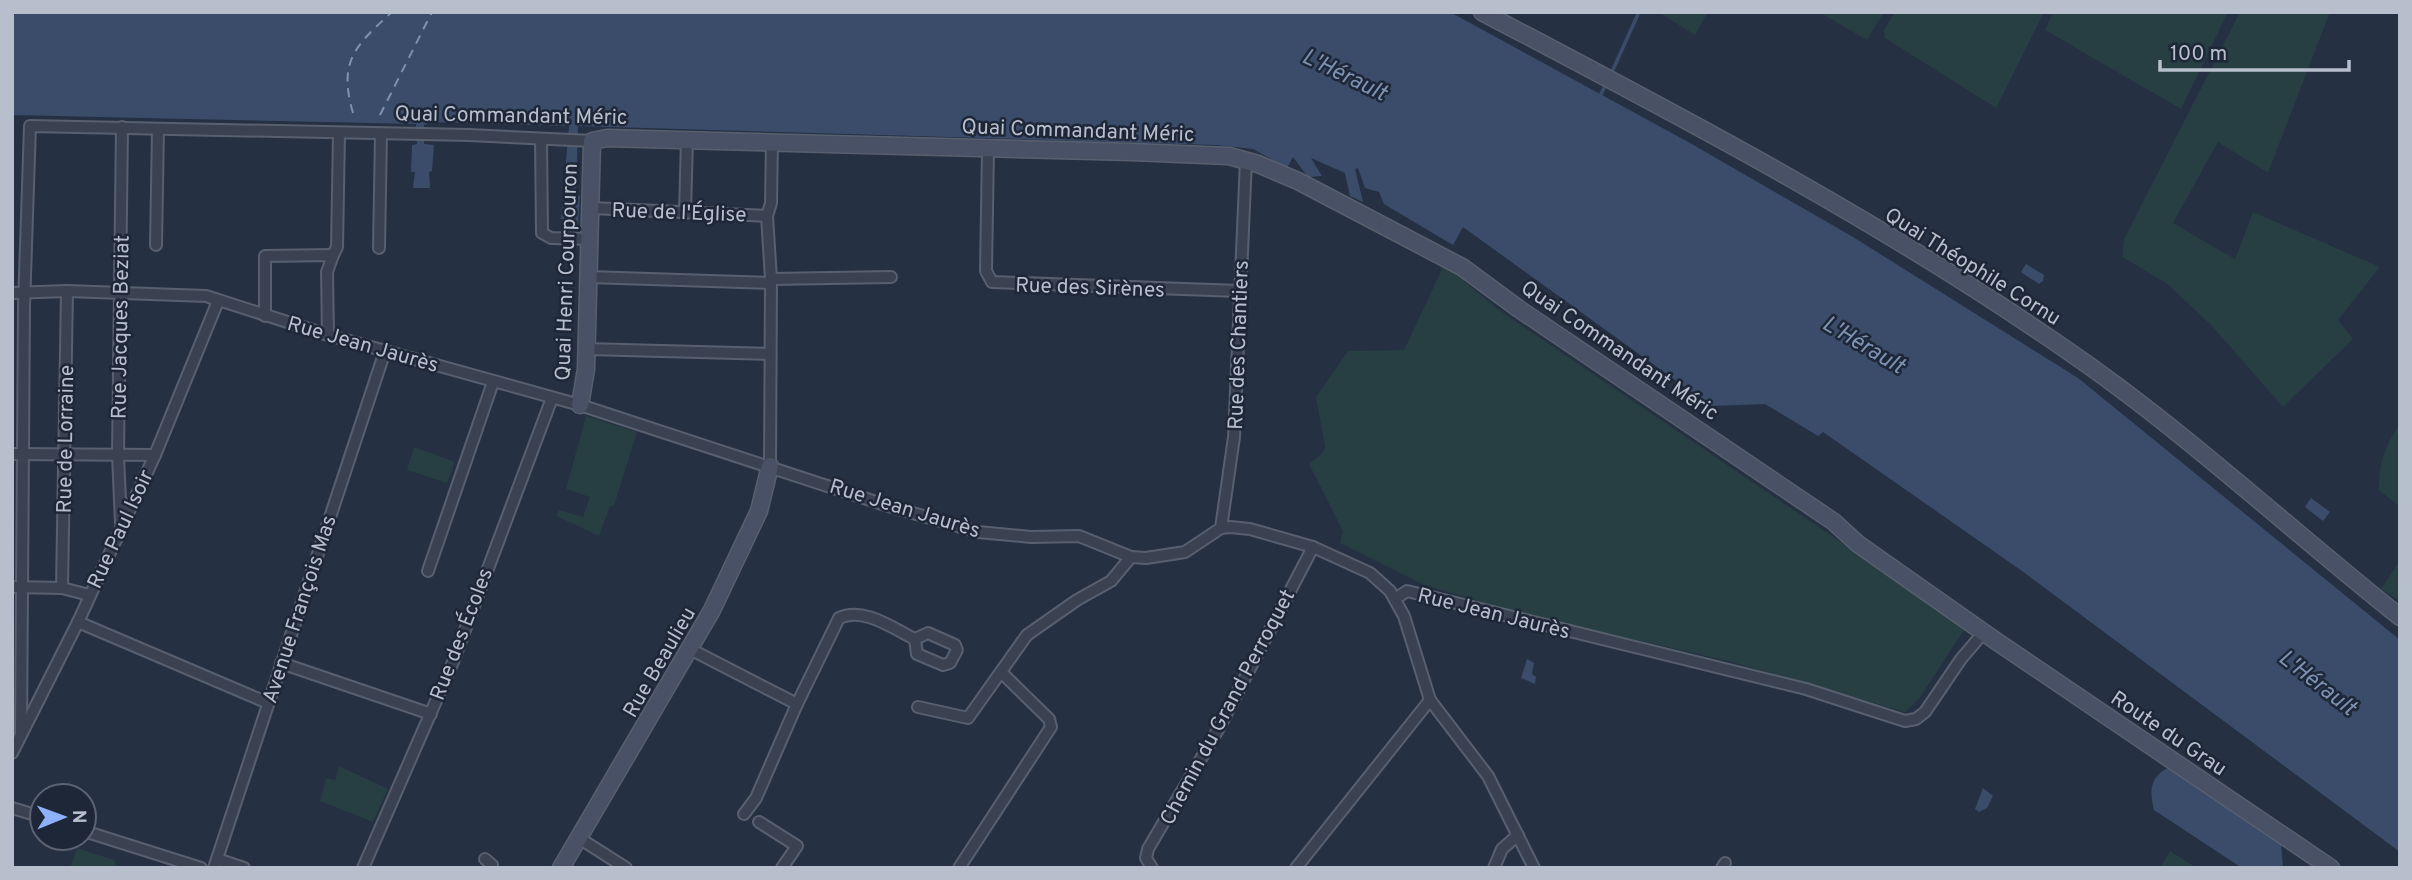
<svg xmlns="http://www.w3.org/2000/svg" width="2412" height="880" viewBox="0 0 2412 880" font-family="Overpass,sans-serif">
<style>
.green{fill:#273e43}
.water{fill:#3b4c6b}
.lines{fill:none;stroke-linecap:round;stroke-linejoin:round}
.stream{stroke:#3b4c6b;stroke-width:3.5}
.ferry{stroke:#7d92b3;stroke-width:2;stroke-dasharray:9 7;stroke-linecap:butt}
.street-casing{stroke:#58606f;stroke-width:14}
.secondary-casing{stroke:#58606f;stroke-width:19}
.street{stroke:#3a4252;stroke-width:10}
.secondary{stroke:#485165;stroke-width:16}
.labels{text-anchor:middle;stroke-width:5;stroke-linejoin:round;paint-order:stroke}
.street-label{font-size:21px;fill:#b7becc;stroke:#1e2737}
.water-label{font-size:23px;font-style:italic;fill:#7d92b3;stroke:#1e2737}
</style>
<rect width="100%" height="100%" fill="#253042"/>
<g class="green">
<path d="M1658,12H1708L1695,35Z"/>
<path d="M1819,12H1884L1867,40Z"/>
<path d="M1895,12H2044L1996,108L1885,38L1884,30Z"/>
<path d="M2053,12H2228L2181,109L2045,30Z"/>
<path d="M2240,12H2330L2268,173L2218,142L2173,223L2235,259L2253,212L2380,267L2338,320L2353,339L2283,407L2210,324L2166,283L2122,257L2124,239Z"/>
<path d="M1444,265L1499,310L1966,627L1919,699L1905,712L1732,662L1524,614L1424,585L1340,543L1343,531L1309,464L1323,452L1325,447L1316,397L1348,351L1404,350Z"/>
<path d="M586,416L637,432L614,506H610L599,536L556,516L559,510L583,517L590,497L566,489Z"/>
<path d="M2400,424V507L2379,490C2378,464 2385,445 2400,424Z"/>
<path d="M414,447L455,462L447,483L407,470Z"/>
<path d="M2400,560V601L2381,589Z"/>
<path d="M339,766L388,789L373,822L320,801L326,778L335,780Z"/>
<path d="M77,848L114,860L117,868H70Z"/>
<path d="M2170,851L2197,868H2160Z"/>
</g>
<g class="water">
<path d="M12,12H1450L1690,143L1853,237L2078,378L2400,640V852L2022,571L1823,432L1818,436L1765,404L1711,406L1463,227L1453,245L1384,204L1379,192L1365,188L1358,168L1355,169L1363,202L1350,196L1345,173L1311,158L1322,176L1308,177L1293,157L1287,168L1253,149L1216,145L578,126L576,195L580,196L578,225H573V219H561L569,126L431,122L424,125V144L434,145L432,171L429,172L430,188H413L415,172H411L412,145L417,144L416,124L12,115Z"/>
<path d="M2026,264L2044,275L2043,281L2039,284L2021,272Z"/>
<path d="M2311,498L2330,512L2323,521L2305,507Z"/>
<path d="M1527,659L1534,663L1532,674L1536,677L1535,684L1521,678Z"/>
<path d="M2170,767L2281,843L2283,868H2242L2154,810C2149,790 2150,776 2170,767Z"/>
<path d="M1983,788L1993,796L1987,808L1979,812L1975,809Z"/>
</g>
<g class="lines">
<g class="stream">
<path d="M1611,74L1639,12"/>
<path d="M1601,94L1606,84"/>
</g>
<g class="ferry">
<path d="M353,113C338,61 355,46 392,12"/>
<path d="M380,115L432,12"/>
</g>
<g class="street-casing">
<g id="street">
<path d="M541,139L542,233L551,238L590,239"/>
<path d="M988,149L986,271L992,282L1239,291"/>
<path d="M591,208L767,216"/>
<path d="M685,213L687,140"/>
<path d="M156,245L158,129"/>
<path d="M379,248L381,134"/>
<path d="M333,255L337,247L339,133"/>
<path d="M589,277L771,283"/>
<path d="M771,279L891,277"/>
<path d="M12,293L67,291L206,296L328,335L580,405L882,504L978,532L1031,537L1079,536L1131,557L1146,558L1185,552L1221,528L1230,527L1250,529L1313,547L1370,573L1390,591L1404,616L1430,700L1488,776L1534,868"/>
<path d="M265,316V256L333,255L327,272L328,335"/>
<path d="M587,349L770,354"/>
<path d="M12,454L155,455"/>
<path d="M770,466L771,279L767,216L771,203L772,141"/>
<path d="M121,523L118,455L122,127"/>
<path d="M1221,528L1234,437L1246,160"/>
<path d="M428,571L493,382"/>
<path d="M12,587L62,588L89,595"/>
<path d="M62,588L67,291"/>
<path d="M1395,599L1407,591L1806,689L1905,721L1916,719L1925,712L1961,659L1984,632"/>
<path d="M78,622L268,703"/>
<path d="M928,633L955,645L957,650L950,663L943,665L917,654L915,639Z"/>
<path d="M690,649L797,704L839,618C863,606 894,629 915,639"/>
<path d="M281,663L431,714"/>
<path d="M918,707L968,718L1027,635L1077,600L1111,581L1131,557"/>
<path d="M21,732L24,306L30,126L469,135L592,141"/>
<path d="M12,753L78,622L155,455L218,301"/>
<path d="M12,808L42,817"/>
<path d="M744,814L756,798L797,704"/>
<path d="M759,822L797,846L782,868"/>
<path d="M84,831L201,868"/>
<path d="M579,838L626,868"/>
<path d="M217,859L244,868"/>
<path d="M485,859L492,865L491,868"/>
<path d="M214,868L385,351"/>
<path d="M363,868L453,662L552,398"/>
<path d="M959,868L1051,727L1049,719L1002,673"/>
<path d="M1152,868L1146,858L1148,849L1219,728L1313,547"/>
<path d="M1296,868L1430,700"/>
<path d="M1494,868L1502,849L1518,835"/>
<path d="M1722,868L1725,863"/>
</g>
</g>
<g class="secondary-casing">
<g id="secondary">
<path d="M1482,12C1686,119 1892,227 2081,360C2192,438 2293,532 2400,617"/>
<path d="M580,405L586,369L592,141L607,138L1132,152L1229,156L1258,164L1298,181L1462,267L1519,309L1834,522L1858,544L1996,641L2331,868"/>
<path d="M561,868L712,610L759,511L770,466"/>
</g>
</g>
<use href="#street" class="street"/>
<use href="#secondary" class="secondary"/>
</g>
<g class="labels">
<g class="street-label">
<text transform="translate(511 115) rotate(1)" y="7">Quai Commandant Méric</text>
<text transform="translate(1078 130) rotate(2)" y="7">Quai Commandant Méric</text>
<text transform="translate(679 212) rotate(2)" y="7">Rue de l'Église</text>
<text transform="translate(1973 266) rotate(32)" y="7">Quai Théophile Cornu</text>
<text transform="translate(566 272) rotate(-88)" y="7">Quai Henri Courpouron</text>
<text transform="translate(1090 287) rotate(2)" y="7">Rue des Sirènes</text>
<text transform="translate(120 327) rotate(-89)" y="7">Rue Jacques Beziat</text>
<text transform="translate(363 344) rotate(16)" y="7">Rue Jean Jaurès</text>
<text transform="translate(1238 345) rotate(-88)" y="7">Rue des Chantiers</text>
<text transform="translate(1620 350) rotate(34)" y="7">Quai Commandant Méric</text>
<text transform="translate(65 439) rotate(-89)" y="7">Rue de Lorraine</text>
<text transform="translate(905 508) rotate(17)" y="7">Rue Jean Jaurès</text>
<text transform="translate(120 529) rotate(-65)" y="7">Rue Paul Isoir</text>
<text transform="translate(299 609) rotate(-72)" y="7">Avenue François Mas</text>
<text transform="translate(1494 613) rotate(14)" y="7">Rue Jean Jaurès</text>
<text transform="translate(461 634) rotate(-69)" y="7">Rue des Écoles</text>
<text transform="translate(659 662) rotate(-60)" y="7">Rue Beaulieu</text>
<text transform="translate(1227 707) rotate(-62)" y="7">Chemin du Grand Perroquet</text>
<text transform="translate(2169 733) rotate(34)" y="7">Route du Grau</text>
</g>
<g class="water-label">
<text transform="translate(1345 74) rotate(26)" y="8">L'Hérault</text>
<text transform="translate(1864 344) rotate(31)" y="8">L'Hérault</text>
<text transform="translate(2318 682) rotate(38)" y="8">L'Hérault</text>
</g>
</g>
<rect width="2412" height="880" fill="none" stroke="#b7becc" stroke-width="28"/>
<g transform="translate(63 817) rotate(89)"><circle r="33" fill="#1e2737" stroke="#5b6373" stroke-width="2"/>
<path d="M0-5L12 26L0 18L-12 26Z" fill="#8db2fb"/>
<text y="-10" font-size="19" font-weight="bold" text-anchor="middle" fill="#b7becc">N</text>
</g>
<path d="M2160 60v10h189v-10" fill="none" stroke="#b7becc" stroke-width="3.5"/>
<text x="2170" y="60" font-size="21" fill="#b7becc" stroke="#1e2737" stroke-width="5" paint-order="stroke">100 m</text>
</svg>
